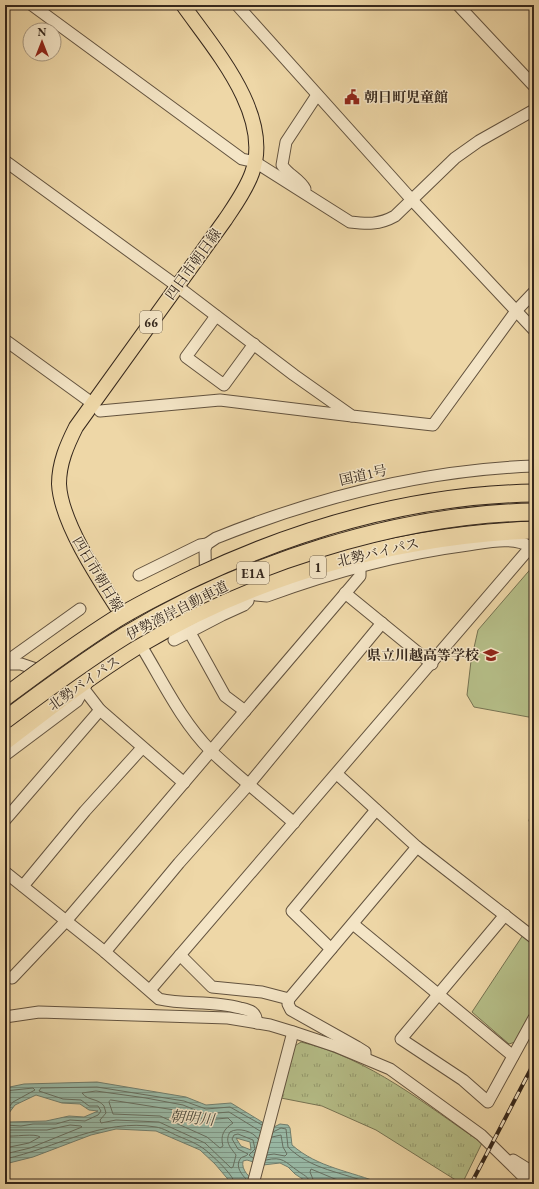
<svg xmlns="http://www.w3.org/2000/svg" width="539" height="1189" viewBox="0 0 539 1189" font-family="'EB Garamond','Noto Serif JP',serif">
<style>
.grass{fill:url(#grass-tufts);stroke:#767352}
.park{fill:#b6bf89;stroke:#767352}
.water{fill:url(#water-rules);stroke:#717f6f;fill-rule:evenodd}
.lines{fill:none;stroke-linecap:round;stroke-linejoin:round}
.shore{stroke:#677062;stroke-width:1}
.minor-casing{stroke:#63533f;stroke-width:13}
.major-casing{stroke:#35271c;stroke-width:16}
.highway-casing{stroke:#35271c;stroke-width:19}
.minor{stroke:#f4e5c6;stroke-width:11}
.major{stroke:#eed7a7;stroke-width:14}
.highway{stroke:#eed7a7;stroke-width:17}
.rail-casing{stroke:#35271c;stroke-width:4}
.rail{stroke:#f4e5c6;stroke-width:2.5;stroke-dasharray:8;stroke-linecap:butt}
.highway-bridge-casing{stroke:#35271c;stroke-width:19;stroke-linecap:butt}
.highway-bridge{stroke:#eed7a7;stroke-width:17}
.labels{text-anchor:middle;stroke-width:3;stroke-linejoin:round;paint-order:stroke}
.shield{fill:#f4e5c6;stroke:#6e604f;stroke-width:1}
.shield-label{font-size:13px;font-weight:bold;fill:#35271c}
.poi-label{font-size:14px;font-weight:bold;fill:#35271c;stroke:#f4e5c6;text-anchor:start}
.street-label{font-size:14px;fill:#35271c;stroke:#f4e5c6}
.water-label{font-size:15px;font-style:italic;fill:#4e4c3f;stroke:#f4e5c6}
</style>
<defs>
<pattern id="grass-tufts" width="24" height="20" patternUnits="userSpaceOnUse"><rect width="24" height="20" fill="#b6bf89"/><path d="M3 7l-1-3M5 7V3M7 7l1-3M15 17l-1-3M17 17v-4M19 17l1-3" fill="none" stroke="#959b6f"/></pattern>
<pattern id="water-rules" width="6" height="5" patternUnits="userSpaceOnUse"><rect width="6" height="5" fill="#99baa7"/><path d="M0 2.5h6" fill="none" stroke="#7e9787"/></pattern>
</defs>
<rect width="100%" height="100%" fill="#eed7a7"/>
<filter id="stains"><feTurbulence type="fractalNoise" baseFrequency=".005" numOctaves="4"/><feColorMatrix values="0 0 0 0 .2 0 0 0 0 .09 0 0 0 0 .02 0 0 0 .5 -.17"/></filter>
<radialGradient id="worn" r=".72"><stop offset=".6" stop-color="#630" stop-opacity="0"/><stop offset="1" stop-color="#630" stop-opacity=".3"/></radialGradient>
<path class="grass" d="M301,1042C369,1058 426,1105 482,1143L462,1184L376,1130L322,1106L281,1098L293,1047Z"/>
<g class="park">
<path d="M534,565V718L474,707L467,695L471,661L478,630Z"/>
<path d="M534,794V828L529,821Z"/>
<path d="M523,935L534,943V1007L515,1042L509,1044L472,1012Z"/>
</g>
<path class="water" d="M97,1082L186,1097L206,1105L231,1103L272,1128L280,1124L288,1125L290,1128L292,1145C318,1168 351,1171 382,1184H310L295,1174L288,1167L280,1163L263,1165L247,1160L243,1161C241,1171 250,1177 257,1184H232L215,1164L200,1150L156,1131L116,1129L91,1135L33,1157L5,1164V1088L24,1084ZM36,1095L62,1103L80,1104L89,1110L98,1111L84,1117L69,1116L46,1121L7,1122L6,1117L15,1105ZM236,1138L250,1142L251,1150L241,1146Z"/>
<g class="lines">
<g class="shore">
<path d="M5,1091L33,1088L35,1090L13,1102L5,1112"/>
<path d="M111,1100L181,1111L205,1120L228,1118L233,1123C224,1129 220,1135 223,1146L220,1148L207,1137L160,1116L113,1114L109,1102Z"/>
<path d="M5,1125L21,1126L33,1124H56L70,1120L85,1121L98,1115L101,1111L98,1106H89L81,1100L63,1099L39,1091L41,1088L97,1087L184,1101L206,1109L230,1107L262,1125"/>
<path d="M5,1130H47L70,1125L81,1126L82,1127L30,1148L5,1154"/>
<path d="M273,1132L281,1128L286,1129L288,1147C311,1170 343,1172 371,1184"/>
<path d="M5,1136C13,1137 36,1133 40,1137L29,1143L5,1148"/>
<path d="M258,1139C253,1131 238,1127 230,1132C224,1142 231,1148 236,1155L233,1167L231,1168L205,1143L159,1122L116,1120L101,1123L100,1120L106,1113L104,1106C98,1098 88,1101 82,1093L96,1091L146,1098L183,1105L205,1114L229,1112L260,1131"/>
<path d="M267,1155L274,1154L285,1156L287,1154L283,1147L281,1135L272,1137"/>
<path d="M5,1159C56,1148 102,1118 156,1127C163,1128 171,1133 178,1136C190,1141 201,1145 210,1154C217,1160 234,1176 235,1184"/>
<path d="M266,1160C283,1156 285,1162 298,1171C303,1175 309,1176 310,1184"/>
<path d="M247,1180C242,1175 235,1167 240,1159C242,1156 246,1157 248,1154L238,1149L232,1139L234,1135L238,1134L253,1140L255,1149L249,1155L253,1158"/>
<path d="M315,1184L310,1172L311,1169L335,1179L355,1184"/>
</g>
<g class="minor-casing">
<g id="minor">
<path d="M32,5L242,159L255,162L350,222C367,224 379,225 395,216L455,158L479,141L534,110"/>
<path d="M237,5L412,200L534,330"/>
<path d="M458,5L534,86"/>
<path d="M5,161L177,286L294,375L352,416L433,425L516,311L534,292"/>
<path d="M305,189C300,179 288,175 282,165L286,142L317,95"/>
<path d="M216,316L186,357L224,385L254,344"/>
<path d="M5,340L92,403"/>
<path d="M100,411L220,400L352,416"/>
<path d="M139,575L200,545L207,544"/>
<path d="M250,591L256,595L267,596C332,572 399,554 468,545C488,542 513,536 531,547"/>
<path d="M345,593L432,664"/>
<path d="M206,598L205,549L207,544L216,538C318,497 424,470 534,466"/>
<path d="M189,631L225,696L245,711"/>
<path d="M174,640L222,615L244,605L248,601L250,591"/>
<path d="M140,644C162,680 181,721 211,751C237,776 267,799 294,823"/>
<path d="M9,663L10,659L80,609"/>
<path d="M5,664H21L80,684L100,710L184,783"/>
<path d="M5,755L77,701L87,683"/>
<path d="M337,774L417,847L534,938"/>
<path d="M5,820L100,710"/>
<path d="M5,872L105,952L159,999C185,1005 213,1000 240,1008C244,1009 249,1010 252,1012C256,1015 256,1018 257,1023"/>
<path d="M23,886L85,811L142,748"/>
<path d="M505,915L401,1039L463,1080L488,1102L534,1018"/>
<path d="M353,924L513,1056"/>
<path d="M331,949L292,911L376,810"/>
<path d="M105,952L179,863L250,783L382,623"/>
<path d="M180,955L212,987L262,992L289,999"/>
<path d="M5,976L12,978L66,921L360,576V565"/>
<path d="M150,990L534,543"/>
<path d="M5,1017L39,1012L228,1018L270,1025L293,1032L335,1046L390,1069L481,1135L531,1184"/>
<path d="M365,1056V1052L357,1047L291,1010L288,1004L289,999L417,847"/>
<path d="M513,1160L534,1173"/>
<path d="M253,1184L293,1032"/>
</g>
</g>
<g class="major-casing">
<path id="major" d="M138,640C114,601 61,529 59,484C59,463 67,445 76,427L225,220C235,205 246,190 252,173C273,115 214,49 183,5"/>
</g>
<g class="highway-casing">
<path id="highway" d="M5,741C49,707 93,673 140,644C257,574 398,535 534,530"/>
</g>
<use href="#minor" class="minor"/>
<use href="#major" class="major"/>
<use href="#highway" class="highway"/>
<g class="rail-casing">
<path id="rail" d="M471,1184L534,1063"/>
</g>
<use href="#rail" class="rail"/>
<g class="highway-bridge-casing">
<g id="highway-bridge">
<path d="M5,697C41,670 78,643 116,619C142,603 169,590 196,577C302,527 417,495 534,493"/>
<path d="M5,720C45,690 84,661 126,635C243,564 397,514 534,512"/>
</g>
</g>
<use href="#highway-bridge" class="highway-bridge"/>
</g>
<defs>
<g id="civic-bare" transform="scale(1.2)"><path d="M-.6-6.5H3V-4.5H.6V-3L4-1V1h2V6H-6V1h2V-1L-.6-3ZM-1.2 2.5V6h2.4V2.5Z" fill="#8f2418" stroke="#f4e5c6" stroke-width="2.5" paint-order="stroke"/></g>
<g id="school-bare" transform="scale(1.2)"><path d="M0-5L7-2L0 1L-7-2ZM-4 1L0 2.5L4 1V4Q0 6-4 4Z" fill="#8f2418" stroke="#f4e5c6" stroke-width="2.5" paint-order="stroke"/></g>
</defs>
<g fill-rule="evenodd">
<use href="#civic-bare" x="352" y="97"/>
<use href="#school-bare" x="491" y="655"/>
</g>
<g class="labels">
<g class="shield">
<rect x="140" y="311" width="22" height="22" rx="3"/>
<rect x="310" y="556" width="16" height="22" rx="3"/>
<rect x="237" y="562" width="32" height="22" rx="3"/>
</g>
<g class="shield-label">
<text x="151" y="327">66</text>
<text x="318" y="572">1</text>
<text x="253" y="578">E1A</text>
</g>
<g class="poi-label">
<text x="364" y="102">朝日町児童館</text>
<text x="479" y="660" text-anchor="end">県立川越高等学校</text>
</g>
<g class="street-label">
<text transform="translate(193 264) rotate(-54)" y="5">四日市朝日線</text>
<text transform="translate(363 475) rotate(-13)" y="5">国道1号</text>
<text transform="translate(378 552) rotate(-13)" y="5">北勢バイパス</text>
<text transform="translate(98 574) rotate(59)" y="5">四日市朝日線</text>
<text transform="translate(177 610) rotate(-27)" y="5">伊勢湾岸自動車道</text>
<text transform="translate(84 683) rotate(-35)" y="5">北勢バイパス</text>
</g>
<g class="water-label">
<text transform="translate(192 1118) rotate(5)" y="5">朝明川</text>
</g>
</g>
<rect width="539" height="1189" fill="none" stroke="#eed7a7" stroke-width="20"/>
<rect x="6" y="6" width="527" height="1177" fill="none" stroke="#35271c" stroke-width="2"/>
<rect x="10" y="10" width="519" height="1169" fill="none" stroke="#35271c"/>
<g transform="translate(42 42)"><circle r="19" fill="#f4e5c6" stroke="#a89982"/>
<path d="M0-3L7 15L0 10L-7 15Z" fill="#8f2418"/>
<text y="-6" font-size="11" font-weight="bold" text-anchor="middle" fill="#35271c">N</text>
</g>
<rect width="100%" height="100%" filter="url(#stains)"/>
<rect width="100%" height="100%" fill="url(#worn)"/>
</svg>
